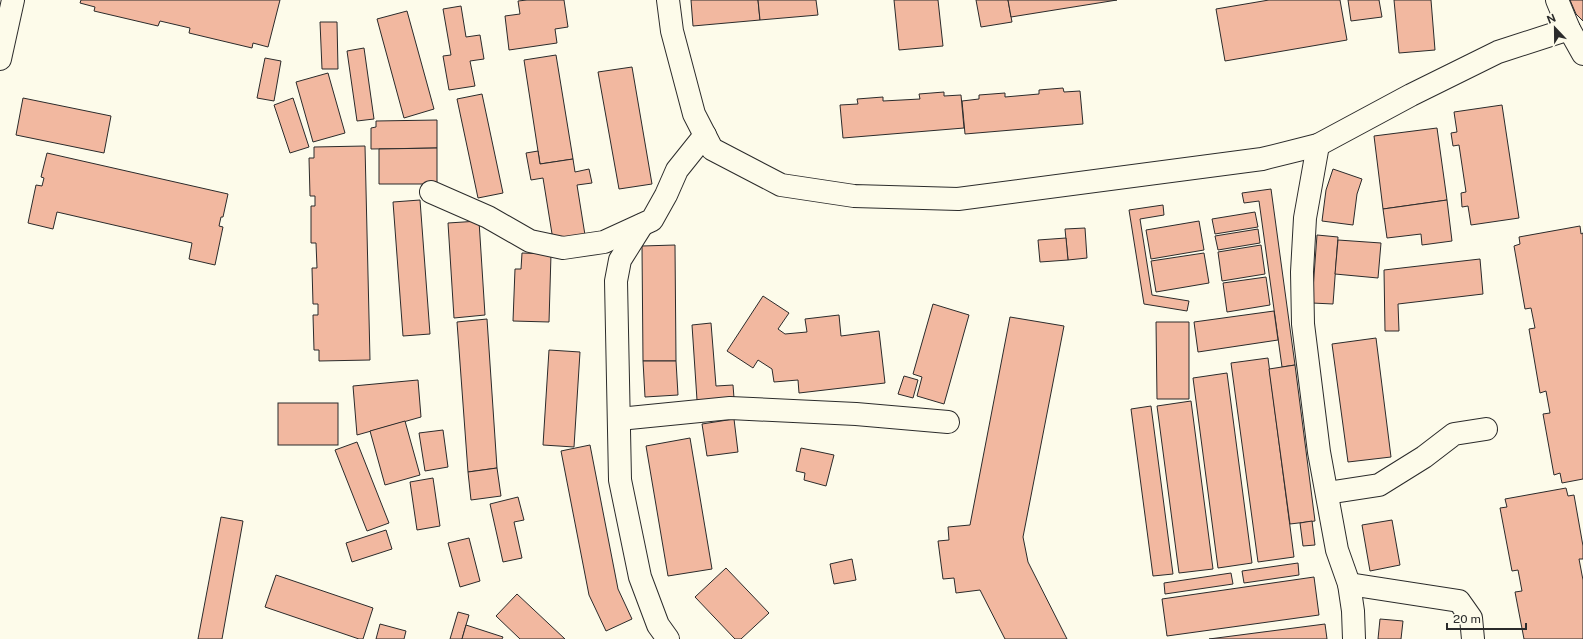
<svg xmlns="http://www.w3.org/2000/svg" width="1583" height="639" viewBox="0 0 1583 639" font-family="'Public Sans',sans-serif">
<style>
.building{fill:#f2b8a0;stroke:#2b2b2b}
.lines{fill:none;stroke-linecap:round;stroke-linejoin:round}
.minor-casing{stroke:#2b2b2b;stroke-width:24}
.tertiary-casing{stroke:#2b2b2b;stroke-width:24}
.minor{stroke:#fdfbea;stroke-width:22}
.tertiary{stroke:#fdfbea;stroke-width:22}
</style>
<rect width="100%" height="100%" fill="#fdfbea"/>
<g class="building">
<path d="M81,0H280L268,47L253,43L252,48L189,33L190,28L160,21L158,26L94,11L95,7L80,3Z"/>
<path d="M527,0H564L568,27L555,29L557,43L509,50L505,16L520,14L518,1Z"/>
<path d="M691,0H758L760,20L693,26Z"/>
<path d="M758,0H816L818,15L760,20Z"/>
<path d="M894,0H938L943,46L899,50Z"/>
<path d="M976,0H1008L1012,22L981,27Z"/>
<path d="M1008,0H1117L1011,17Z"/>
<path d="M1269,0H1340L1347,40L1225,61L1216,9Z"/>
<path d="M1348,0H1379L1382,17L1351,21Z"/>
<path d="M1394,0H1431L1435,50L1399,53Z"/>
<path d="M1570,0H1583V21L1576,14Z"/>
<path d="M461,6L466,37L480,35L484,59L470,61L475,86L449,90L443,56L451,55L443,9Z"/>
<path d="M407,11L434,109L404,118L377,19Z"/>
<path d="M320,22H337L338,69H322Z"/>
<path d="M364,48L374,119L357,121L347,51Z"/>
<path d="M556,55L573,159L540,164L524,60Z"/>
<path d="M265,58L281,61L274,101L257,98Z"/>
<path d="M632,67L652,184L619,189L598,72Z"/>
<path d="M328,73L345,133L313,142L296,82Z"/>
<path d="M1063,88L1064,92L1080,91L1083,124L965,134L962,101L979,99V95L1005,93V97L1039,94V90Z"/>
<path d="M944,92V96L961,95L964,128L843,138L840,105L858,104L857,99L883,97V101L920,99L919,94Z"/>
<path d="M482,94L503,193L478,198L457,99Z"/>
<path d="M23,98L111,116L104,153L16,135Z"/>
<path d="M293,98L309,147L290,153L274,105Z"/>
<path d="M1502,105L1519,218L1471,225L1468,206L1462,207L1461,193L1466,192L1459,145L1453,146L1451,133L1457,132L1454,112Z"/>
<path d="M437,120V148L371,149V128L376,127V121Z"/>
<path d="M1437,128L1447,200L1383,209L1374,136Z"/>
<path d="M365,146L370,360L319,361V350H314L313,315H318V304H313L312,268H317L316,243H311V206H315V196H310L309,158H314V147Z"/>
<path d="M437,148V184H379V149Z"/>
<path d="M538,151L540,164L573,159L575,172L589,169L592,183L577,185L585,235L553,240L543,178L531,180L526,153Z"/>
<path d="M47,153L228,194L223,217H221L219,226L223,227L215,265L189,259L192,243L57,212L53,229L28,223L36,185L42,186L44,178L41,177Z"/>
<path d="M1333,169L1362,179L1357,194L1353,225L1322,221L1326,190Z"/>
<path d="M1271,189L1295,365L1282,367L1259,201L1244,203L1242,193Z"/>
<path d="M420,200L430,334L403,336L393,202Z"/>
<path d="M1447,200L1452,241L1422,245L1421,234L1387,238L1383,209Z"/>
<path d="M1163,205L1164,215L1140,219L1152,295L1189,301L1187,311L1144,304L1129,210Z"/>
<path d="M1255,212L1258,227L1215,234L1212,219Z"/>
<path d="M479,221L485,315L454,318L448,223Z"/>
<path d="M1199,221L1204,250L1151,259L1146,230Z"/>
<path d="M1580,226L1581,234L1583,233V479L1562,483L1560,473L1554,475L1543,414L1550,413L1546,391L1540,393L1529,329L1535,328L1531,308L1525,309L1514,246L1520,244L1519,237Z"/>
<path d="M1085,228L1087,258L1068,260L1065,229Z"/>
<path d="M1258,229L1260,243L1218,250L1215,236Z"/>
<path d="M1317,235L1338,237L1333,304L1312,303Z"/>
<path d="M1066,238L1068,260L1040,262L1038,240Z"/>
<path d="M1338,240L1381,243L1378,278L1335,274Z"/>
<path d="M675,245L676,361H643L642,246Z"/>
<path d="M1261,245L1265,274L1222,281L1218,252Z"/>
<path d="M522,253L551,254L549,322L513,321L515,269H521Z"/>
<path d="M1204,253L1209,283L1156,292L1151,261Z"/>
<path d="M1480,259L1483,294L1398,304L1399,331H1385L1384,270Z"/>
<path d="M1266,277L1270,305L1227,312L1223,283Z"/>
<path d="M763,296L789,313L778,329L785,334L807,332L805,319L839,315L841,336L879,331L885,383L799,393L798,380L774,382L772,369L758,360L753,368L727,351Z"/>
<path d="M933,304L969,315L944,404L917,396L922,377L913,374Z"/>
<path d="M1274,311L1278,340L1198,352L1194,322Z"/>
<path d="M1010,317L1064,326L1023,537L1028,562L1067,639H1005L980,590L956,593L954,578L943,579L938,541L949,540L948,527L970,525Z"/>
<path d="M487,319L497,468L468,472L457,322Z"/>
<path d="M1156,322H1189V399H1157Z"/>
<path d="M711,323L716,386L733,385L734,398L697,400L692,325Z"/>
<path d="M1376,338L1391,457L1348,462L1332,344Z"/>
<path d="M549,350L580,352L574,447L543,445Z"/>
<path d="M1268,358L1294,557L1258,562L1231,363Z"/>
<path d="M643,361H676L678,395L645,397Z"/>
<path d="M1295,365L1315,521L1290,524L1269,369Z"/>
<path d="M1227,373L1252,563L1218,568L1193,378Z"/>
<path d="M904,376L918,380L913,398L898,394Z"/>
<path d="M418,380L421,417L357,435L353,386Z"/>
<path d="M1191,401L1213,569L1179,573L1157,406Z"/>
<rect x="278" y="403" width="60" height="42"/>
<path d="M1151,406L1173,574L1153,576L1131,409Z"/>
<path d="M734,419L738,452L707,456L702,424Z"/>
<path d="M405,421L420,475L385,485L370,431Z"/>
<path d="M443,430L448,467L425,471L419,433Z"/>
<path d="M690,438L712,569L668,576L646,446Z"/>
<path d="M357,442L389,523L367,531L335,450Z"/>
<path d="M590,445L618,589L632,619L606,631L589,595L561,451Z"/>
<path d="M801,448L834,455L826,486L804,480L805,473L796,471Z"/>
<path d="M497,468L501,496L471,500L468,472Z"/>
<path d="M433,478L440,526L417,530L410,482Z"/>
<path d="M1566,488L1568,496L1574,495L1583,546V559H1579L1583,580V639H1524L1515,592L1522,591L1518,570L1512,571L1500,508L1507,507L1505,499Z"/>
<path d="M518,497L524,520L514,522L522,558L503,562L490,504Z"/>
<path d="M221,517L243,521L222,639H198Z"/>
<path d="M1392,520L1400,565L1370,571L1362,525Z"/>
<path d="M1312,521L1315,545L1303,546L1300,523Z"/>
<path d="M386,530L392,549L352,562L346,543Z"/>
<path d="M469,538L480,581L460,587L448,543Z"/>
<path d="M852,559L856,580L834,584L830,564Z"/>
<path d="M1298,563L1299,575L1244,583L1242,571Z"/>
<path d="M726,568L769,613L741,639H735L695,597Z"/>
<path d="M1231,573L1233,584L1165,594L1164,583Z"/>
<path d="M276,575L373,608L363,639H359L265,607Z"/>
<path d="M1314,577L1319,615L1167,636L1162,599Z"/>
<path d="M517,594L565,639H520L496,616Z"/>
<path d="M458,612L469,615L466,625L462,639H450Z"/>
<path d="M1380,619L1403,621L1401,639H1378Z"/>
<path d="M380,624L406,631L404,639H376Z"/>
<path d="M1325,624L1327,639H1209Z"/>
<path d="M466,625L503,637L502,639H462Z"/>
</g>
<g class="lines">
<g class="minor-casing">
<g id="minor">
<path d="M668,0L672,31L694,114L712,149L781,185L854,196L958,199L1262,159L1318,145L1411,95L1498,52L1569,29"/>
<path d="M1318,145L1305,218L1302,272L1303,324L1319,452L1337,550L1349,584L1353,611L1354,639"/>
<path d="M431,192L488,217L530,241L563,248L604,242L652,220L666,195L677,170L705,135"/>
<path d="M642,225L620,260L616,281L620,480L640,577L658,625L668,639"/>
<path d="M619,419L730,408L856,414L948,422"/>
<path d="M1327,493L1379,485L1424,457L1454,434L1486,429"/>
<path d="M1349,584L1459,601L1471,618L1473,639"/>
</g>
</g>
<g class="tertiary-casing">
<g id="tertiary">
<path d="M1557,0L1569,29L1583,54"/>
<path d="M0,59L13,0"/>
</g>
</g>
<use href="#minor" class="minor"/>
<use href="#tertiary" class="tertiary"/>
</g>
<g transform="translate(1555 28) rotate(338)" stroke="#fdfbea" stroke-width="3" paint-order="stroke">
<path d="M0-3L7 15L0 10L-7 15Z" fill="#2b2b2b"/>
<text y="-6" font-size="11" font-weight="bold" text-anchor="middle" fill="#2b2b2b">N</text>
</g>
<path d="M1447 623v6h79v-6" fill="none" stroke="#2b2b2b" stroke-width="2"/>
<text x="1453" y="623" font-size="12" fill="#2b2b2b" stroke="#fdfbea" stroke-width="3" paint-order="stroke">20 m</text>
</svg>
